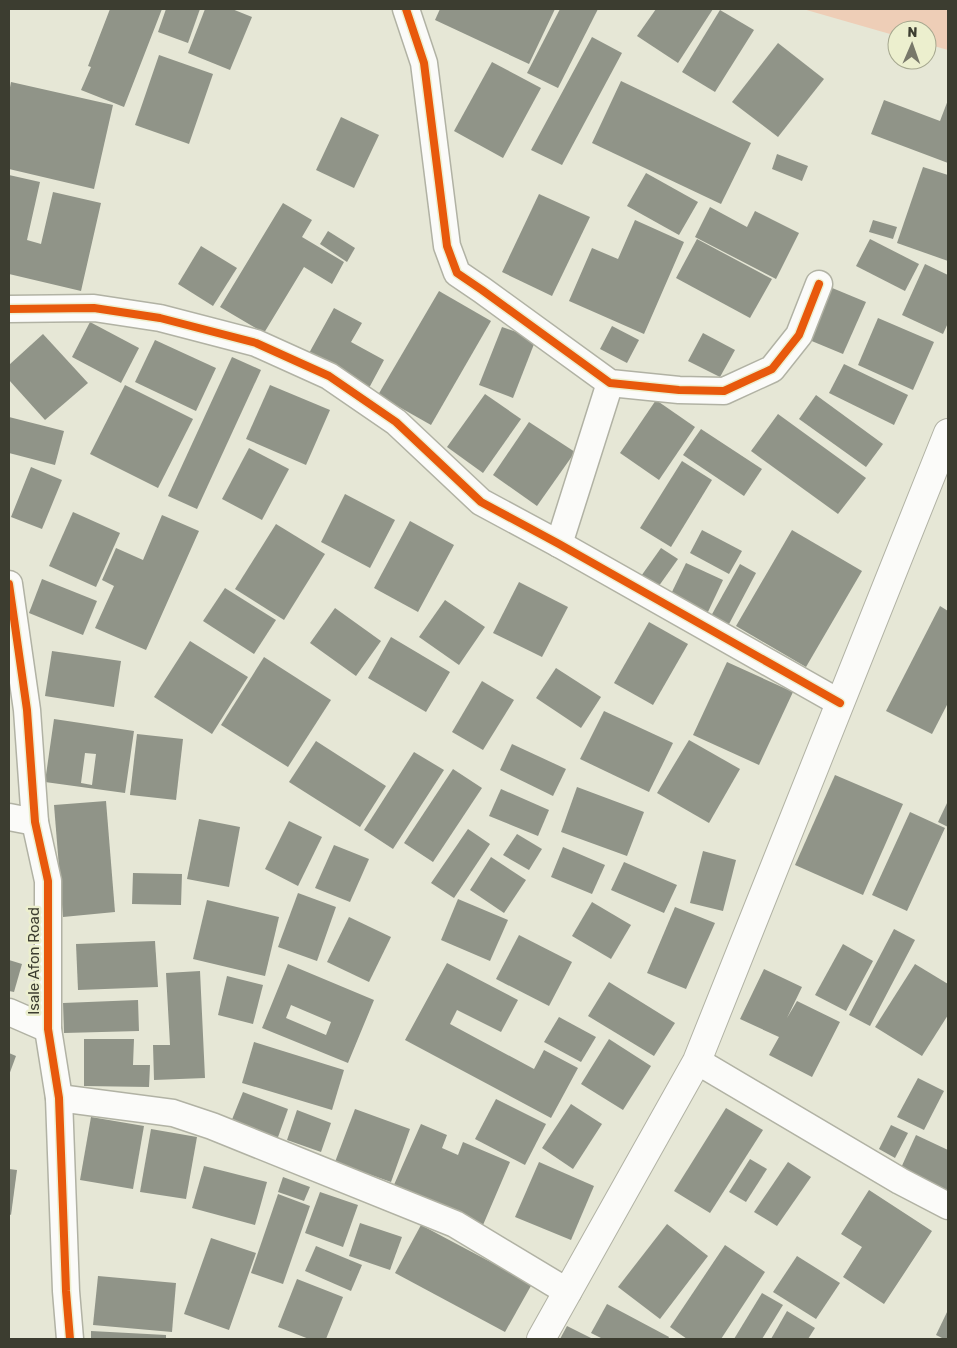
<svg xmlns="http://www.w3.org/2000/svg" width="957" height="1348" viewBox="0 0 957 1348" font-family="Rubik,sans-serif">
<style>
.green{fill:#eeceb7}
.building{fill:#909488;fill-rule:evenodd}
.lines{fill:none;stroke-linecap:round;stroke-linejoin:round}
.minor-casing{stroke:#b1b2a4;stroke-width:29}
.secondary-casing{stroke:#b1b2a4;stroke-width:30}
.minor{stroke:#fbfbf9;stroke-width:26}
.secondary{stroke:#fbfbf9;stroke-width:28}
.cycleway-casing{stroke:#ecefce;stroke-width:11}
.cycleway{stroke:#e8590c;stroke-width:8}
.labels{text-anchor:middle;stroke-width:5;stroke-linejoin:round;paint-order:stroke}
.street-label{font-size:15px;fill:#3c3d30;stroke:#ecefce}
</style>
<rect width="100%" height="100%" fill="#e6e7d6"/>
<path class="green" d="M803,9H948V50L927,44V30H897V36Z"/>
<g class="building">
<path d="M110,9H162L124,107L81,90L91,67L88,66Z"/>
<path d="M166,9H200L188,43L158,32Z"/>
<path d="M205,9H232L252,17L230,70L188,53Z"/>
<path d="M440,9H555L529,64L435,20Z"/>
<path d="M560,9H598L558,88L527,73Z"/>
<path d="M656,9H713L678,63L637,36Z"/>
<path d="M720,10L754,30L715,92L682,72Z"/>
<path d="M592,37L622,53L562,165L531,150Z"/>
<path d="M778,43L824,79L778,137L732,102Z"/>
<path d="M159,55L213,74L189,144L135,125Z"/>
<path d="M492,62L541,88L503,158L454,131Z"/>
<path d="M621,81L751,143L721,204L592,143Z"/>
<path d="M11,82L113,105L94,189L9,169V93Z"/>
<path d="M884,100L940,121L948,100V163L871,134Z"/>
<path d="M341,117L379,135L354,188L316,170Z"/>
<path d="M777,154L808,166L802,181L772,169Z"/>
<path d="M923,167L948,175V261L897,243Z"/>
<path d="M646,173L698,202L679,235L627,206Z"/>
<path d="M9,175L40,182L27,240L41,244L53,192L101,203L81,291L9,274Z"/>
<path d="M539,194L590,217L552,296L502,272Z"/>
<path d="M283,203L312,220L302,237L344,262L332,284L304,267L264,333L220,307Z"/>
<path d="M710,207L747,227L755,211L799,233L776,279L695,237Z"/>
<path d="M635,220L684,242L644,334L569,301L592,248L618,259Z"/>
<path d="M873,220L897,227L893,239L869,232Z"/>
<path d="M328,231L355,248L347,262L320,244Z"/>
<path d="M697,239L772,279L750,318L676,278Z"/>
<path d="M870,239L919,264L905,291L856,266Z"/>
<path d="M201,246L237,268L213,306L178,284Z"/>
<path d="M925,264L948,275V323L943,334L902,315Z"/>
<path d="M825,285L866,302L843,354L802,337Z"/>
<path d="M439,291L491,321L431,425L378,395Z"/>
<path d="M334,308L362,323L351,342L384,360L369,388L308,355Z"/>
<path d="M878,318L934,342L913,390L858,365Z"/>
<path d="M90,322L139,348L121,383L72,357Z"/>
<path d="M612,326L639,340L627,363L600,349Z"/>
<path d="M502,327L536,339L513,398L479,385Z"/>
<path d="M703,333L735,350L720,377L688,361Z"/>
<path d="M43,334L88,383L45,420L9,380V365Z"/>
<path d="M155,340L216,368L196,411L135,382Z"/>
<path d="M232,357L261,370L197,509L168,496Z"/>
<path d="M844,364L908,395L894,425L829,393Z"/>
<path d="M125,385L193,419L158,488L90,454Z"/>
<path d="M270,385L330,410L306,465L246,439Z"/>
<path d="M485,394L521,419L483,473L447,447Z"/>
<path d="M816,395L883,444L866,467L799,419Z"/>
<path d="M656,400L695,427L659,480L620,453Z"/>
<path d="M778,414L866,478L838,514L751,451Z"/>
<path d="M9,417L64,431L55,465L9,453Z"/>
<path d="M529,422L575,452L537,506L493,475Z"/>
<path d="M701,429L762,469L744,496L683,455Z"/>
<path d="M249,448L289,469L262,520L222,499Z"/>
<path d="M682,461L712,480L671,547L640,528Z"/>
<path d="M31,467L62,480L42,529L11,517Z"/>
<path d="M345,494L395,520L370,568L321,542Z"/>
<path d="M73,512L120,533L96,587L49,566Z"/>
<path d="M162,515L199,531L146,650L95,628L114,586L102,580L116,548L143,560Z"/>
<path d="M410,521L454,545L418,612L374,588Z"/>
<path d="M276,524L325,554L284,620L235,589Z"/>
<path d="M702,530L742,551L729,574L690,553Z"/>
<path d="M792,530L862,571L806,667L736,626Z"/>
<path d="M661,548L678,559L656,590L639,579Z"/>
<path d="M686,563L723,580L707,614L670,596Z"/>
<path d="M740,564L756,573L728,626L711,616Z"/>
<path d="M42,579L97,601L83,635L29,613Z"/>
<path d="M519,582L568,607L542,657L493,633Z"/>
<path d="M225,588L276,620L254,654L203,621Z"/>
<path d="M445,600L485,627L459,665L419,637Z"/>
<path d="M940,606L948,611V703L932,734L886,711Z"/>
<path d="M335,608L381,641L356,676L310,643Z"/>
<path d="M649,622L688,644L653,705L614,683Z"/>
<path d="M391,637L450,672L426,712L368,678Z"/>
<path d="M190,641L248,677L212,734L154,697Z"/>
<path d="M52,651L121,661L114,707L45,696Z"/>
<path d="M264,657L331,700L288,767L221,725Z"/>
<path d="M727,662L793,692L759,765L693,735Z"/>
<path d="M556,668L601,697L581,728L536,698Z"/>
<path d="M482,681L514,700L483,750L452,732Z"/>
<path d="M604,711L673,743L649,792L580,759Z"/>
<path d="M54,719L134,731L125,793L45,782ZM85,753L96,754L92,785L81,783Z"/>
<path d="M137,734L183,739L176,800L130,795Z"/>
<path d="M689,740L740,769L709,823L657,793Z"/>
<path d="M316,741L386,786L360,827L289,782Z"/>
<path d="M512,744L566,769L553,796L500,770Z"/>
<path d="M414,752L444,770L393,849L364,830Z"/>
<path d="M453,769L482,788L433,862L404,843Z"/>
<path d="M835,775L903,804L863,895L795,865Z"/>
<path d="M577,787L644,812L627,856L561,832Z"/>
<path d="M501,789L549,810L538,836L489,816Z"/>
<path d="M106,801L115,912L63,917L54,805Z"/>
<path d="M948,801V827L938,822Z"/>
<path d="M910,812L945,828L907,911L872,895Z"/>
<path d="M199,819L240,827L229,887L187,879Z"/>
<path d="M289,821L322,837L298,886L265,869Z"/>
<path d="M468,829L490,844L454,898L431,883Z"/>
<path d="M517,834L542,849L529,870L503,855Z"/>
<path d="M334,845L369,859L350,902L315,888Z"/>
<path d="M563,847L605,865L592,894L551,877Z"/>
<path d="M703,851L736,860L723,911L690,903Z"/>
<path d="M491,857L526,880L504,913L470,890Z"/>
<path d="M624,862L677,885L664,913L611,890Z"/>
<path d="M133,873L182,874L181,905L132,904Z"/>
<path d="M298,893L336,907L317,961L278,947Z"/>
<path d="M458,899L508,920L490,961L441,940Z"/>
<path d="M207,900L279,917L265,976L193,959Z"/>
<path d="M592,902L631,925L611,959L572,936Z"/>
<path d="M675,907L715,923L686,989L647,973Z"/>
<path d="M349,917L391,937L369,982L327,962Z"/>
<path d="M894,929L915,940L870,1026L849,1015Z"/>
<path d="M519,935L572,962L549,1006L496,979Z"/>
<path d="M155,941L158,987L78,990L76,944Z"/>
<path d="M843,944L873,961L846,1011L815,995Z"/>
<path d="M9,960L22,964L14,992L9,991Z"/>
<path d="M447,963L518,1000L501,1032L457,1010L450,1024L534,1069L544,1050L578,1068L551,1118L405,1040Z"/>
<path d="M288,964L374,1000L348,1063L262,1028ZM291,1005L331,1022L326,1035L286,1018Z"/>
<path d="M915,964L948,984V1015L922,1056L875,1027Z"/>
<path d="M764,969L802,987L787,1018L797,1001L840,1022L812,1077L769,1055L779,1037L740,1019Z"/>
<path d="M200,971L205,1078L154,1080L153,1045H170L166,973Z"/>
<path d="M227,976L263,985L253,1024L218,1015Z"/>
<path d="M609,982L675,1023L654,1056L588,1016Z"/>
<path d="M138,1000L139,1031L64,1033L63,1003Z"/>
<path d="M559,1017L596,1037L581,1062L544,1042Z"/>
<path d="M84,1039H134L133,1065H150L149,1087L84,1086Z"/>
<path d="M609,1039L651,1066L623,1110L581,1084Z"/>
<path d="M254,1042L344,1070L332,1110L242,1083Z"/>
<path d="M9,1053L16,1056L9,1075Z"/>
<path d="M918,1078L944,1091L924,1130L897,1117Z"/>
<path d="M243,1092L288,1109L277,1140L231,1122Z"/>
<path d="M496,1099L546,1124L525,1165L475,1139Z"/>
<path d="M571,1104L602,1124L573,1169L542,1148Z"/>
<path d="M726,1108L763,1130L710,1213L674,1191Z"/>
<path d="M355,1109L410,1129L391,1182L335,1162Z"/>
<path d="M297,1110L331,1123L321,1152L287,1140Z"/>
<path d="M91,1117L144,1126L133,1189L80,1180Z"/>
<path d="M421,1124L447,1135L442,1148L458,1155L463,1142L510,1162L483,1225L393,1187Z"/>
<path d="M891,1125L908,1133L895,1158L879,1149Z"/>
<path d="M151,1129L197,1137L186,1199L140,1192Z"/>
<path d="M916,1135L948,1150V1192L900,1170Z"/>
<path d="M750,1159L767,1169L746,1202L729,1192Z"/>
<path d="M539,1162L594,1186L571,1240L515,1217Z"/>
<path d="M788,1162L811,1177L777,1226L754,1212Z"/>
<path d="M204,1166L267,1182L255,1225L192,1208Z"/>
<path d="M9,1169L17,1170L11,1215L9,1214Z"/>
<path d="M283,1177L310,1187L304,1201L278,1192Z"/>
<path d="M869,1190L932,1231L884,1304L843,1277L862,1247L841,1234Z"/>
<path d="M320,1192L358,1205L343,1247L305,1233Z"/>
<path d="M278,1194L310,1206L283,1284L251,1273Z"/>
<path d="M360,1223L402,1237L390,1270L349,1256Z"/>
<path d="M667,1224L708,1256L660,1319L618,1287Z"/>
<path d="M421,1225L532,1284L505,1332L395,1273Z"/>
<path d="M211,1238L256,1253L229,1330L184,1314Z"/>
<path d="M725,1245L765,1272L721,1339H687L670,1327Z"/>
<path d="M316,1246L362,1265L351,1291L305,1271Z"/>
<path d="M797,1256L840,1283L816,1319L773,1292Z"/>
<path d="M98,1276L176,1283L172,1332L93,1325Z"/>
<path d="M297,1279L343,1297L326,1339H309L278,1327Z"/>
<path d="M762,1293L783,1305L762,1339H734Z"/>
<path d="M607,1304L669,1337L668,1339H603L591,1333Z"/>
<path d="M948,1310V1339H944L936,1335Z"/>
<path d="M787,1311L815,1328L808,1339H771Z"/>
<path d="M567,1326L593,1339H560Z"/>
<path d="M91,1331L166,1335V1339H91Z"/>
</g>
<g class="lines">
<g class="minor-casing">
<g id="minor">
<path d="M406,9L424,63L447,246L457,273L482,290L610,383L679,390L724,391L772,369L799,335L819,284"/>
<path d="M9,309L94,308L160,318L256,343L329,376L396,422L481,502L559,544L840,703"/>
<path d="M559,544L610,383"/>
<path d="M9,584L27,710L35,822L48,881V1029L59,1098L66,1291L70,1339"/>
<path d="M9,817L35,822"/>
<path d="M9,1012L48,1029"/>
<path d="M697,1061L900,1181L948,1206"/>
<path d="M59,1098L173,1113L212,1126L455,1224L568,1292"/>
</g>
</g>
<g class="secondary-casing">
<path id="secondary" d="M541,1339L697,1061L948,433"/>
</g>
<use href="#minor" class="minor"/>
<use href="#secondary" class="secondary"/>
<g class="cycleway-casing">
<g id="cycleway">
<path d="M406,9L424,63L447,246L457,273L482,290L610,383L679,390L724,391L772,369L799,335L819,284"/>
<path d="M9,309L94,308L160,318L256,343L329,376L396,422L481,502L559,544L840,703"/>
<path d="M9,584L27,710L35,822L48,881V1029L59,1098L66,1291L70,1339"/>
</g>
</g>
<use href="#cycleway" class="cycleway"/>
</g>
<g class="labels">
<g class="street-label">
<text transform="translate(34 961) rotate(-90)" y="5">Isale Afon Road</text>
</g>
</g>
<rect width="957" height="1348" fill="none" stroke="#3c3d30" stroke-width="20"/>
<g transform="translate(912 45) rotate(2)"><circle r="24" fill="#ecefce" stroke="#a6a88f"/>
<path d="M0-4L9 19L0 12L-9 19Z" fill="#78786a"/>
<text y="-8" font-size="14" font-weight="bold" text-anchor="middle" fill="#3c3d30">N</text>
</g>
</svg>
